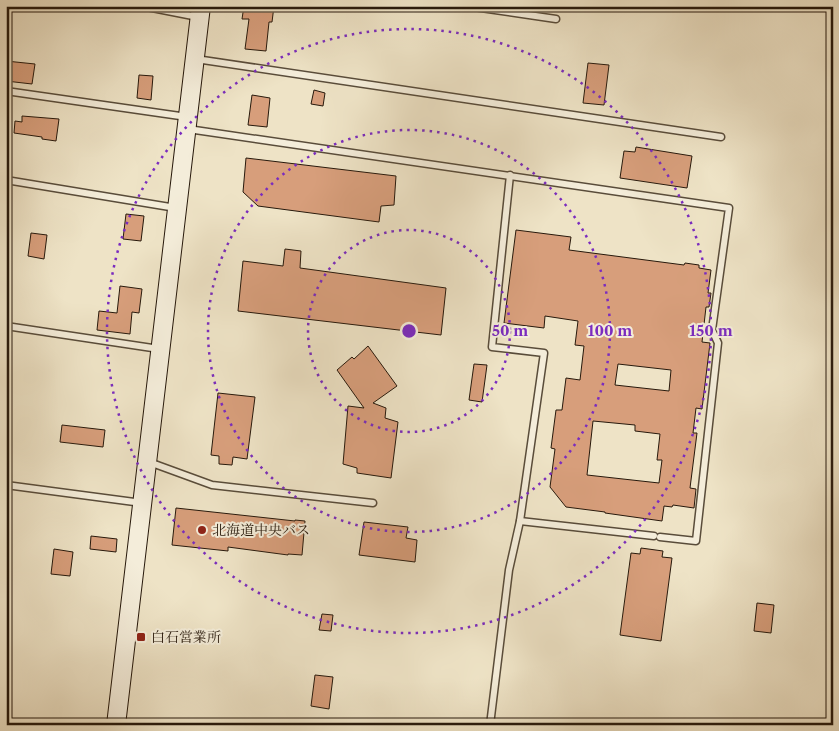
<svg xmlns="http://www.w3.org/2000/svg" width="839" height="731" viewBox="0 0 839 731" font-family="'Libre Caslon Text','Noto Serif JP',serif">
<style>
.building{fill:#d79e7b;stroke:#27190c;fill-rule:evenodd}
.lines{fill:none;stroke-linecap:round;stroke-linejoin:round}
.lane-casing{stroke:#594c3a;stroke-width:9}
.secondary-casing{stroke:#27190c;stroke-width:20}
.lane{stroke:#f4edda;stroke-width:6}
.secondary{stroke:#f4edda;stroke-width:18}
.ring{fill:none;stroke:#7b2cbf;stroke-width:2.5;stroke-dasharray:2.5 5}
.poi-dot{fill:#8f2418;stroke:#f4edda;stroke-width:2}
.labels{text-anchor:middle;stroke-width:4;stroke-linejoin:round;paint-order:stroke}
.poi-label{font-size:14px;fill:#27190c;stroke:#f4edda;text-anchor:start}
.centre{fill:#7b2cbf;stroke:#f4edda;stroke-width:2.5}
.ring-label{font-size:15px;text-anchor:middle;font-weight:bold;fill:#7b2cbf;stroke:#f4edda;stroke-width:4;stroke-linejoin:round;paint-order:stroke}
</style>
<rect width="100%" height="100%" fill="#eee3c6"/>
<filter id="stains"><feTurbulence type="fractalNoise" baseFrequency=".004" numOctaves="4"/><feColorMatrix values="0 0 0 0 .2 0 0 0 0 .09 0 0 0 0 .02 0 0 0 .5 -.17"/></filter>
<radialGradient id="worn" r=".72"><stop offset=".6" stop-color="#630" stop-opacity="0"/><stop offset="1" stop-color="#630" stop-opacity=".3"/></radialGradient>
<g class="building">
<path d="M244,6H274L272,22H269L266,51L245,49L249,19H242Z"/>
<path d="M6,61L35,64L32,84L6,81Z"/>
<path d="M588,63L609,65L604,105L583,103Z"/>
<path d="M139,75L153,76L151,100L137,98Z"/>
<path d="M314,90L325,93L323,106L311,104Z"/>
<path d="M252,95L270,98L267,127L248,125Z"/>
<path d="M22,116L59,119L56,141L42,139V137L14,133L15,121L22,122Z"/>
<path d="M636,147L692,156L687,188L620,178L624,151L635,152Z"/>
<path d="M246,158L396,176L394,205L381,206L379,222L258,206L243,192Z"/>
<path d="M126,214L144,216L141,241L123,239Z"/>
<path d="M516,230L571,237L569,250L684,265L685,263L699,265V268L711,270L708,293H711L709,307H706L702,342L710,343L702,409L696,408L693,433H697L690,488L696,489L694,508L673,505L672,507L664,506L662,521L605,513V512L566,507L550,487L555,449L551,448L556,410H562L566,378L580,380L584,346L575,345L578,321L545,316L544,328L504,323ZM618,364L671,370L669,391L615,385ZM593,421L635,425V431L660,434L657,460H662L659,483L587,475Z"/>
<path d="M31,233L47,235L44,259L28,256Z"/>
<path d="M285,249L301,251L300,268L446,288L441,335L238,311L243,261L283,266Z"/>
<path d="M120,286L142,289L139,313L132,312L130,334L97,330L99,311L117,313Z"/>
<path d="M368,346L397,386L373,403L386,408L385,418L398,422L391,478L357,473V468L343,464L348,406L364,408L337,370L352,357L354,359Z"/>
<path d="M474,364L487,365L482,402L469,400Z"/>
<path d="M218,393L255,397L247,459L233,457L232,465L219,464V456L211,455Z"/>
<path d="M62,425L105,430L103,447L60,442Z"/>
<path d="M176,508L295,521V520L305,521L302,555L288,554V555L228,547V551L172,545Z"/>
<path d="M364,522L408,527L406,538L417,540L415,562L359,555Z"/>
<path d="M91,536L117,539L116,552L90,549Z"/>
<path d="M641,548L663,551L662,557L672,558L661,641L620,635L631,553L640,554Z"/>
<path d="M54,549L73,552L70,576L51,574Z"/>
<path d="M757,603L774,605L771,633L754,631Z"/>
<path d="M322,614L333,615L331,631L319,630Z"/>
<path d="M315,675L333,677L329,709L311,706Z"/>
</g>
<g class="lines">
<g class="lane-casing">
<g id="lane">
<path d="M142,6L198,17"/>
<path d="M467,6L556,19"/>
<path d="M196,59L721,137"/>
<path d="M6,91L187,117"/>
<path d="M188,129L729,208L712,330L718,343L696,541L660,537"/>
<path d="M6,180L176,208"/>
<path d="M6,326L159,349"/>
<path d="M149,462L212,485L373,503"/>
<path d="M6,485L142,503"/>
<path d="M520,521L654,536"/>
<path d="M490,725L509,570L520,521L544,353L492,347L510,175"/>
</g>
</g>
<g class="secondary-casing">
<path id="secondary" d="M116,725L201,6"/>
</g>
<use href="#lane" class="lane"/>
<use href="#secondary" class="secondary"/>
</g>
<g class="ring">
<circle cx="409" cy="331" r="101"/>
<circle cx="409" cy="331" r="201"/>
<circle cx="409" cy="331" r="302"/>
</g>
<g class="poi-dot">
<circle cx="202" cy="530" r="5"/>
<rect x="136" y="632" width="10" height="10" rx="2.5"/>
</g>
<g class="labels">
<g class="poi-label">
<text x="212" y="535">北海道中央バス</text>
<text x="151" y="642">白石営業所</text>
</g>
</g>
<circle cx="409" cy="331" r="8" class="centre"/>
<g class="ring-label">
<text x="510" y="336">50 m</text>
<text x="610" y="336">100 m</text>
<text x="711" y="336">150 m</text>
</g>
<rect width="839" height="731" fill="none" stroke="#eee3c6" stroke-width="25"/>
<rect x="8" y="8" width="824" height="716" fill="none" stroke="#27190c" stroke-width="2.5"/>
<rect x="12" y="12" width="814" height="706" fill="none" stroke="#27190c"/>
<rect width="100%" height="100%" filter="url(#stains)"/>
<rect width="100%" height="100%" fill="url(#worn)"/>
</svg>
